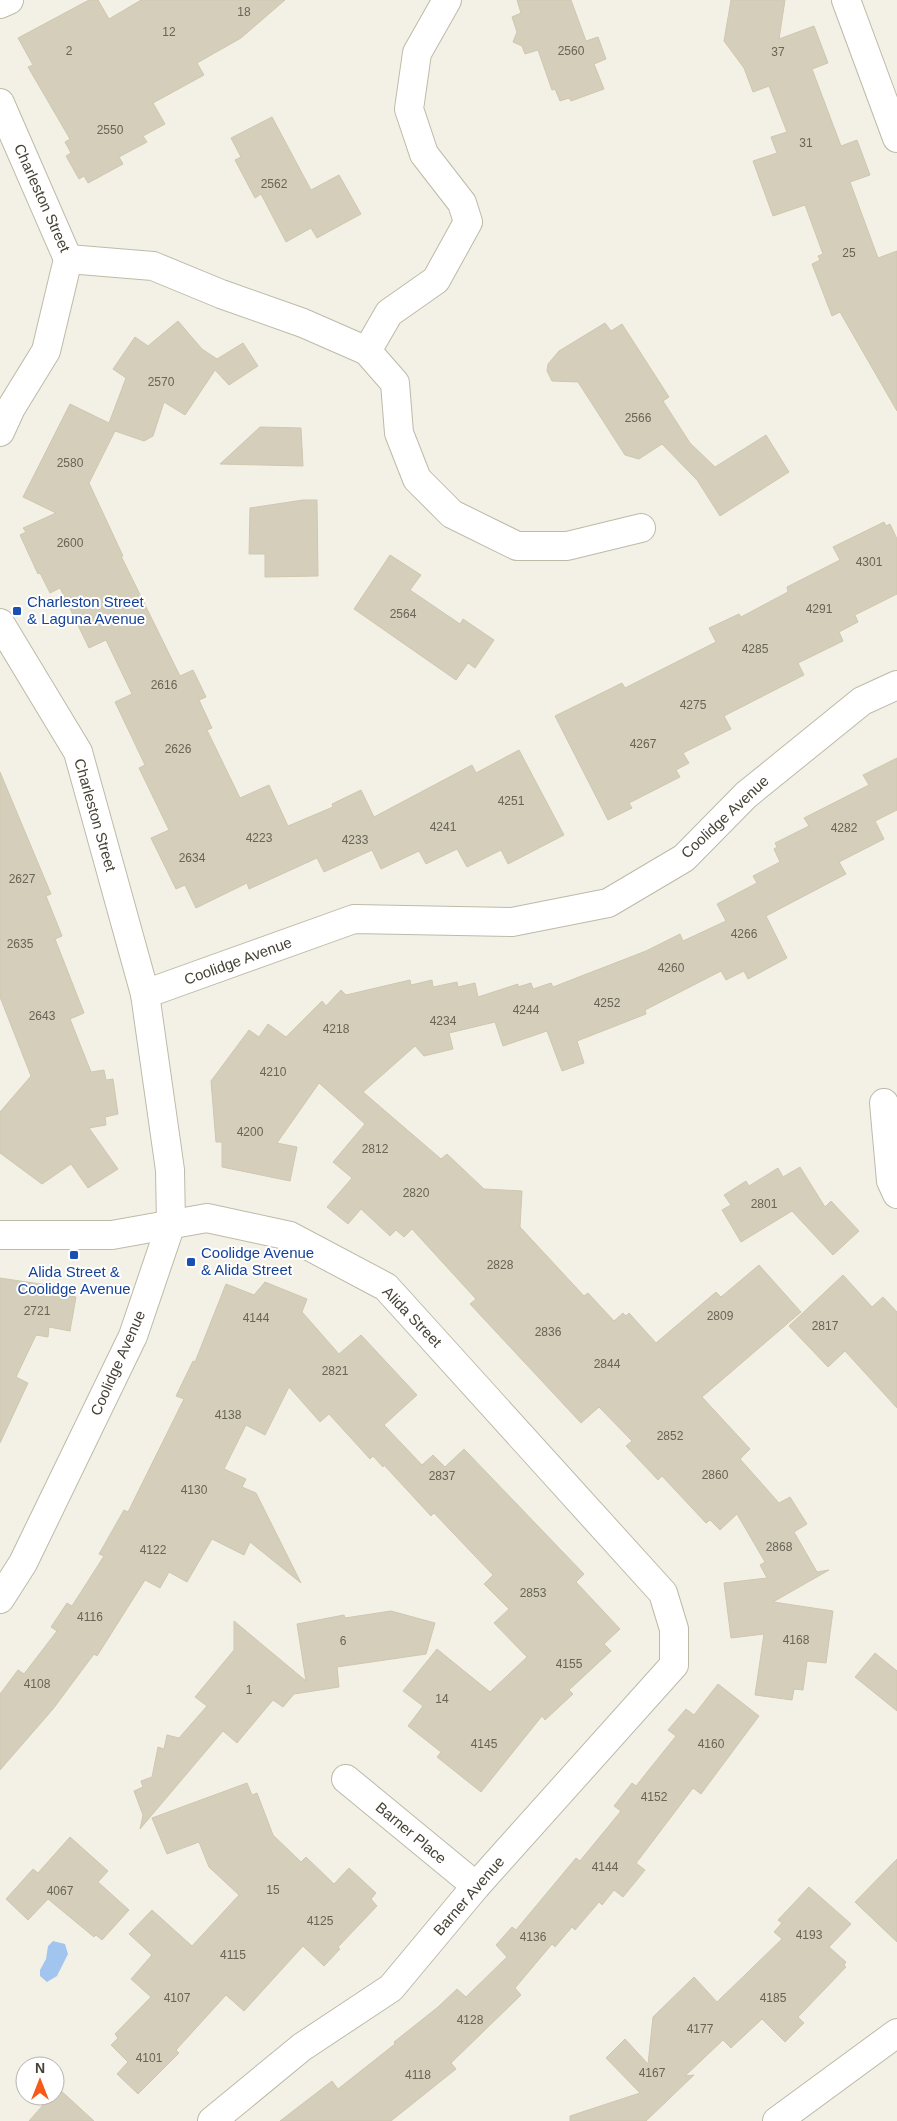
<svg xmlns="http://www.w3.org/2000/svg" width="897" height="2121" viewBox="0 0 897 2121" font-family="Helvetica,sans-serif">
<style>
.water{fill:#a2c5ef}
.building{fill:#d4cebb;stroke:#cfc7af}
.lines{fill:none;stroke-linecap:round;stroke-linejoin:round}
.minor-casing{stroke:#bebaa8;stroke-width:30}
.minor{stroke:#fff;stroke-width:28}
.transit-dot{fill:#1a4fb4;stroke:#fff;stroke-width:2}
.labels{text-anchor:middle;stroke-width:4;stroke-linejoin:round;paint-order:stroke}
.number-label{font-size:12px;fill:#696456}
.street-label{font-size:15px;fill:#454135;stroke:#fff}
.transit-label{font-size:15px;fill:#164399;stroke:#fff;text-anchor:start}
</style>
<rect width="100%" height="100%" fill="#f3f1e6"/>
<path class="water" d="M53,1941L65,1944L68,1954L57,1976L47,1982L40,1976V1970L46,1959L48,1946Z"/>
<g class="building">
<path d="M89,0H98L109,19L141,0H285L241,38L197,63L204,75L153,103L165,124L143,136L147,142L119,157L123,164L88,183L84,176L79,179L66,156L71,153L65,142L70,139L28,67L33,65L18,38Z"/>
<path d="M517,0H571L586,41L598,37L606,59L594,64L604,89L571,101L569,98L560,101L555,89L552,90L538,50L525,54L522,46L513,42L517,32L512,17L521,13Z"/>
<path d="M731,0H785L779,39L814,26L828,63L812,69L841,146L857,140L870,175L850,182L878,258L897,251V411L840,312L832,316L812,264L820,260L818,256L823,254L805,205L773,216L753,161L777,153L771,137L787,132L769,86L753,92L744,68L724,41Z"/>
<path d="M272,117L311,190L339,175L361,214L317,238L311,228L286,242L261,194L255,198L235,160L241,157L231,138Z"/>
<path d="M178,321L202,349L217,359L243,343L258,366L229,385L215,370L185,415L164,402L153,436L144,441L115,431L89,483L123,556H121L180,676L193,670L206,697L199,700L212,728L207,730L240,798L269,785L288,826L333,807L332,804L361,790L374,817L472,765L476,773L519,750L564,835L508,864L501,850L467,867L457,849L426,864L419,851L381,869L372,850L324,872L317,858L249,889L247,883L196,908L185,885L176,889L151,838L169,830L139,768L145,765L115,702L132,694L106,640L89,648L60,588L50,593L40,573L38,574L20,535L26,532L23,528L56,513L23,497L70,404L109,423L126,378L113,369L135,337L148,346Z"/>
<path d="M605,323L611,331L622,324L669,397L663,401L690,443L715,467L766,435L789,472L720,516L697,480L662,444L639,459L625,455L578,382L552,381L547,371L548,364L559,351Z"/>
<path d="M260,427L301,428L303,466L220,464Z"/>
<path d="M303,500H317L318,576L265,577V554H249L250,508Z"/>
<path d="M884,522L886,526L890,524L897,539V594L855,615L858,622L839,632L843,641L798,663L804,675L724,716L731,729L683,753L689,763L676,770L680,777L629,803L632,808L608,820L555,716L622,683L625,688L716,642L709,628L739,614L741,617L788,592L787,587L840,560L833,547Z"/>
<path d="M390,555L421,575L410,590L460,624L463,619L494,640L475,668L468,663L456,680L354,609Z"/>
<path d="M897,758V810L875,821L884,839L839,862L846,874L766,916L787,958L748,979L744,971L726,980L721,971L645,1010L646,1014L577,1041L584,1063L562,1071L547,1031L503,1046L495,1022L449,1033L453,1049L424,1056L415,1046L363,1092L441,1159L447,1154L484,1189L522,1191L520,1227L584,1296L588,1293L614,1321L623,1313L626,1316L629,1313L656,1343L716,1292L721,1297L759,1265L801,1312L702,1397L750,1449L740,1459L779,1503L790,1497L807,1524L794,1532L817,1572L829,1570L773,1602L833,1611L826,1663L807,1661L803,1690L794,1689L792,1700L755,1695L764,1634L731,1638L724,1583L767,1578L760,1565L765,1562L737,1514L720,1530L710,1520L706,1523L662,1476L658,1480L626,1446L632,1441L599,1407L581,1423L470,1304L476,1299L412,1229L404,1237L396,1230L390,1236L361,1209L348,1224L327,1207L352,1178L333,1162L365,1124L319,1083L277,1143L297,1147L290,1181L222,1167V1142H216L211,1081L249,1030L259,1037L268,1024L286,1037L322,1001L326,1006L341,990L346,995L410,980L411,985L432,980L433,987L457,982L458,987L475,983L478,997L518,984V987L531,983L533,989L551,983L553,987L646,951L680,934L683,941L726,921L717,904L757,883L753,876L780,862L774,849L777,847L775,843L809,826L804,818L869,785L863,775Z"/>
<path d="M0,772L51,894L46,896L62,936L55,939L84,1013L70,1019L91,1072L104,1070L106,1080L113,1079L118,1114L105,1117L106,1125L89,1128L118,1169L88,1188L71,1164L42,1184L0,1153V1112L31,1076L0,997Z"/>
<path d="M800,1167L825,1207L831,1201L859,1231L833,1255L792,1211L741,1242L722,1210L731,1205L724,1195L746,1181L749,1186L778,1168L783,1177Z"/>
<path d="M843,1275L872,1307L883,1297L897,1312V1408L845,1351L828,1367L789,1326Z"/>
<path d="M0,1278L47,1285L45,1292L76,1297L70,1331L49,1327L48,1337L36,1335L16,1377L28,1383L0,1443Z"/>
<path d="M265,1282L307,1299L302,1312L339,1354L361,1335L417,1395L384,1425L422,1465L433,1455L445,1467L464,1449L584,1574L576,1582L620,1629L604,1644L611,1651L569,1690L573,1694L545,1720L542,1716L481,1792L437,1757L441,1752L408,1726L423,1706L403,1691L437,1649L490,1692L527,1657L494,1623L509,1609L484,1584L493,1575L434,1513L431,1516L384,1465L383,1467L373,1456L370,1459L329,1414L320,1422L289,1387L265,1435L246,1425L224,1469L246,1479L242,1487L256,1493L301,1583L250,1542L244,1555L212,1539L187,1582L169,1572L160,1588L145,1580L97,1656L94,1654L53,1709L0,1770V1694L18,1670L24,1674L57,1631L51,1627L67,1603L72,1606L104,1556L99,1554L124,1510L128,1512L184,1399L176,1396L193,1361L195,1362L226,1284L254,1295Z"/>
<path d="M391,1611L435,1623L426,1654L337,1667L339,1687L294,1694L283,1707L273,1700L237,1743L223,1731L140,1829L143,1815L134,1791L143,1787L141,1781L152,1777L158,1747L164,1749L167,1735L179,1738L207,1706L195,1697L234,1650V1621L306,1681L297,1624L344,1615L345,1618Z"/>
<path d="M875,1653L897,1671V1711L855,1677Z"/>
<path d="M718,1684L759,1716L701,1794L693,1788L640,1858L636,1863L645,1870L623,1897L614,1890L602,1905L599,1902L575,1930L572,1927L555,1947L552,1944L515,1988L521,1995L451,2063L456,2069L391,2121H280L332,2081L338,2089L395,2044L394,2042L438,2007L457,1989L466,1997L507,1957L496,1945L512,1927L516,1930L576,1858L580,1861L621,1811L614,1806L632,1783L636,1786L676,1736L668,1730L686,1709L694,1715Z"/>
<path d="M247,1783L252,1795L257,1793L273,1835L301,1862L306,1857L334,1884L349,1868L376,1893L371,1899L377,1906L338,1947L340,1949L324,1966L303,1946L244,2011L226,1995L176,2050L179,2053L138,2094L117,2074L128,2062L111,2045L118,2038L115,2034L151,1997L131,1979L152,1955L129,1934L152,1910L192,1946L239,1895L209,1867L199,1842L167,1854L152,1818Z"/>
<path d="M70,1837L108,1871L98,1882L129,1910L102,1940L96,1935L94,1937L48,1899L28,1920L6,1899L33,1869L38,1873Z"/>
<path d="M897,1859V1942L855,1902Z"/>
<path d="M809,1887L851,1924L829,1947L846,1962L844,1965L846,1967L798,2017L804,2023L785,2042L762,2019L731,2048L723,2040L685,2076L694,2075L646,2121H570V2116L640,2093L606,2058L625,2039L648,2064L653,2017L694,1977L717,2002L782,1939L774,1932L782,1923L778,1920Z"/>
<path d="M58,2088L94,2121H29L51,2096H55V2092Z"/>
</g>
<g class="lines">
<g class="minor-casing">
<g id="minor">
<path d="M846,0L897,138"/>
<path d="M0,4L9,0"/>
<path d="M0,103L68,259L46,351L11,408L0,432"/>
<path d="M68,259L153,266L221,294L303,323L367,351L395,383L399,433L417,479L452,514L517,546H567L641,528"/>
<path d="M367,351L389,313L436,280L468,222L462,203L424,154L409,109L417,53L447,0"/>
<path d="M0,623L78,752L145,994L170,1170L171,1224L133,1336L23,1563L0,1599"/>
<path d="M145,994L354,919L512,922L608,903L684,858L746,795L862,701L897,685"/>
<path d="M884,1103L891,1181L897,1194"/>
<path d="M0,1235H112L207,1218L290,1236L386,1287L663,1593L674,1629V1665L476,1886L391,1988L302,2047L212,2121"/>
<path d="M346,1779L476,1886"/>
<path d="M777,2121L897,2033"/>
</g>
</g>
<use href="#minor" class="minor"/>
</g>
<g class="transit-dot">
<rect x="12" y="606" width="10" height="10" rx="2.5"/>
<rect x="69" y="1250" width="10" height="10" rx="2.5"/>
<rect x="186" y="1257" width="10" height="10" rx="2.5"/>
</g>
<g class="labels">
<g class="number-label">
<text x="244" y="16">18</text>
<text x="169" y="36">12</text>
<text x="69" y="55">2</text>
<text x="571" y="55">2560</text>
<text x="778" y="56">37</text>
<text x="110" y="134">2550</text>
<text x="806" y="147">31</text>
<text x="274" y="188">2562</text>
<text x="849" y="257">25</text>
<text x="161" y="386">2570</text>
<text x="638" y="422">2566</text>
<text x="70" y="467">2580</text>
<text x="70" y="547">2600</text>
<text x="869" y="566">4301</text>
<text x="819" y="613">4291</text>
<text x="403" y="618">2564</text>
<text x="755" y="653">4285</text>
<text x="164" y="689">2616</text>
<text x="693" y="709">4275</text>
<text x="643" y="748">4267</text>
<text x="178" y="753">2626</text>
<text x="511" y="805">4251</text>
<text x="443" y="831">4241</text>
<text x="844" y="832">4282</text>
<text x="259" y="842">4223</text>
<text x="355" y="844">4233</text>
<text x="192" y="862">2634</text>
<text x="22" y="883">2627</text>
<text x="744" y="938">4266</text>
<text x="20" y="948">2635</text>
<text x="671" y="972">4260</text>
<text x="607" y="1007">4252</text>
<text x="526" y="1014">4244</text>
<text x="42" y="1020">2643</text>
<text x="443" y="1025">4234</text>
<text x="336" y="1033">4218</text>
<text x="273" y="1076">4210</text>
<text x="250" y="1136">4200</text>
<text x="375" y="1153">2812</text>
<text x="416" y="1197">2820</text>
<text x="764" y="1208">2801</text>
<text x="500" y="1269">2828</text>
<text x="37" y="1315">2721</text>
<text x="720" y="1320">2809</text>
<text x="256" y="1322">4144</text>
<text x="825" y="1330">2817</text>
<text x="548" y="1336">2836</text>
<text x="607" y="1368">2844</text>
<text x="335" y="1375">2821</text>
<text x="228" y="1419">4138</text>
<text x="670" y="1440">2852</text>
<text x="715" y="1479">2860</text>
<text x="442" y="1480">2837</text>
<text x="194" y="1494">4130</text>
<text x="779" y="1551">2868</text>
<text x="153" y="1554">4122</text>
<text x="533" y="1597">2853</text>
<text x="90" y="1621">4116</text>
<text x="796" y="1644">4168</text>
<text x="343" y="1645">6</text>
<text x="569" y="1668">4155</text>
<text x="37" y="1688">4108</text>
<text x="249" y="1694">1</text>
<text x="442" y="1703">14</text>
<text x="484" y="1748">4145</text>
<text x="711" y="1748">4160</text>
<text x="654" y="1801">4152</text>
<text x="605" y="1871">4144</text>
<text x="273" y="1894">15</text>
<text x="60" y="1895">4067</text>
<text x="320" y="1925">4125</text>
<text x="809" y="1939">4193</text>
<text x="533" y="1941">4136</text>
<text x="233" y="1959">4115</text>
<text x="177" y="2002">4107</text>
<text x="773" y="2002">4185</text>
<text x="470" y="2024">4128</text>
<text x="700" y="2033">4177</text>
<text x="149" y="2062">4101</text>
<text x="652" y="2077">4167</text>
<text x="418" y="2079">4118</text>
</g>
<g class="street-label">
<text transform="translate(42 198) rotate(66)" y="5">Charleston Street</text>
<text transform="translate(95 815) rotate(74)" y="5">Charleston Street</text>
<text transform="translate(725 817) rotate(-43)" y="5">Coolidge Avenue</text>
<text transform="translate(238 961) rotate(-20)" y="5">Coolidge Avenue</text>
<text transform="translate(412 1317) rotate(46)" y="5">Alida Street</text>
<text transform="translate(118 1363) rotate(-66)" y="5">Coolidge Avenue</text>
<text transform="translate(411 1833) rotate(40)" y="5">Barner Place</text>
<text transform="translate(469 1896) rotate(-49)" y="5">Barner Avenue</text>
</g>
<g class="transit-label">
<text x="27" y="607">Charleston Street<tspan x="27" dy="17">&amp; Laguna Avenue</tspan></text>
<text x="201" y="1258">Coolidge Avenue<tspan x="201" dy="17">&amp; Alida Street</tspan></text>
<text x="74" y="1277" text-anchor="middle">Alida Street &amp;<tspan x="74" dy="17">Coolidge Avenue</tspan></text>
</g>
</g>
<g transform="translate(40 2081)"><circle r="24" fill="#ffffff" stroke="#b5b3ae"/>
<path d="M0-4L9 19L0 12L-9 19Z" fill="#f75918"/>
<text y="-8" font-size="14" font-weight="bold" text-anchor="middle" fill="#454135">N</text>
</g>
</svg>
